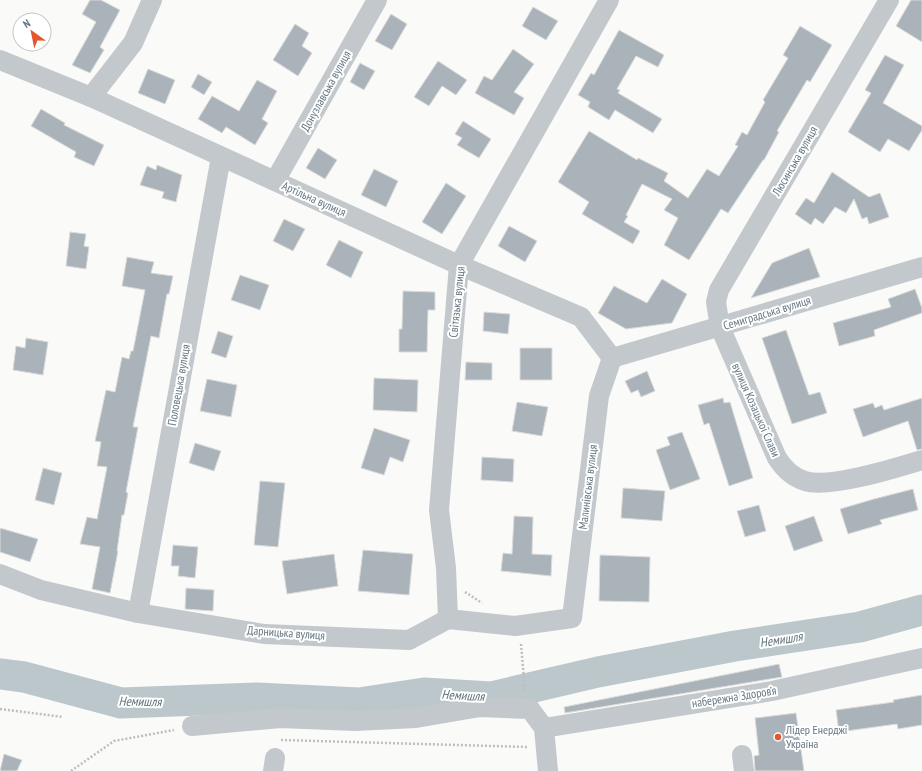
<svg xmlns="http://www.w3.org/2000/svg" width="922" height="771" viewBox="0 0 922 771" font-family="'PT Sans Narrow',sans-serif">
<style>
.lines{fill:none;stroke-linecap:round;stroke-linejoin:round}
.river{stroke:#bbc7cb;stroke-width:31}
.building{fill:#aab3b9;stroke:#dcdcda}
.path{stroke:#bbbfc2;stroke-width:2.5;stroke-dasharray:2 2;stroke-linecap:butt}
.minor{stroke:#c3c8cc;stroke-width:20}
.poi-dot{fill:#e4572e;stroke:#fff;stroke-width:1.5}
.labels{text-anchor:middle;stroke-width:4;stroke-linejoin:round;paint-order:stroke}
.street-label{font-size:12px;fill:#657683;stroke:#fff}
.poi-label{font-size:12px;fill:#657683;stroke:#fff;text-anchor:start}
.water-label{font-size:13px;font-style:italic;fill:#60757c;stroke:#fff}
</style>
<rect width="100%" height="100%" fill="#fafaf8"/>
<g class="lines">
<path class="river" d="M0,674L24,677L121,703L257,698L359,703L424,693L491,697L598,672L735,646L860,627L922,610"/>
</g>
<g class="building">
<path d="M90,0H101L120,10L100,47L104,50L90,73L72,65L96,22L82,14Z"/>
<path d="M911,0H922V42L896,26Z"/>
<path d="M533,7L558,21L546,40L522,26Z"/>
<path d="M391,14L407,24L392,50L375,41Z"/>
<path d="M295,24L309,33L302,46L312,53L298,76L273,60Z"/>
<path d="M800,26L832,45L810,82L807,80L777,131L779,132L764,160H763L728,213L721,209L689,260L664,245L678,218L664,210L672,199L642,184L626,215L628,216L624,222L640,231L633,244L582,214L589,202L558,182L589,131L637,160L638,158L668,173L664,181L688,198L707,169L719,176L738,146L735,145L742,132L747,135L765,102L763,100L788,58L783,55Z"/>
<path d="M619,30L664,55L658,67L636,56L617,89L620,90L618,93L662,119L653,133L615,110L609,120L588,107L590,102L578,95L591,73L594,75Z"/>
<path d="M513,49L534,64L514,92L524,98L514,115L475,93L484,76L492,80Z"/>
<path d="M885,55L904,65L883,103L922,126V130L909,151L888,139L880,152L848,132L871,93L865,90Z"/>
<path d="M438,61L467,80L456,95L442,86L429,106L414,97Z"/>
<path d="M360,63L375,71L364,90L350,82Z"/>
<path d="M148,69L175,80L165,104L138,93Z"/>
<path d="M198,74L212,82L204,95L191,87Z"/>
<path d="M257,80L277,91L262,119L268,123L255,145L226,127L222,133L198,119L212,96L239,111Z"/>
<path d="M41,109L65,123L64,125L104,145L94,166L74,157L76,152L31,126Z"/>
<path d="M463,121L491,139L479,158L457,145L462,138L455,134Z"/>
<path d="M318,148L337,160L325,179L306,168Z"/>
<path d="M157,165L182,175L176,202L162,198L164,192L140,185L147,166L156,170Z"/>
<path d="M374,169L398,181L386,207L361,195Z"/>
<path d="M832,172L869,197L880,193L889,217L869,224L867,217L862,219L854,199L846,213L835,207L823,224L815,218L811,225L795,214L806,198L814,203Z"/>
<path d="M446,183L466,196L442,234L422,222Z"/>
<path d="M284,219L305,229L293,251L273,241Z"/>
<path d="M509,226L537,241L525,262L498,246Z"/>
<path d="M70,232L86,234L84,246L89,247L86,269L66,266Z"/>
<path d="M339,240L363,252L351,278L326,265Z"/>
<path d="M809,248L820,277L751,298L772,263Z"/>
<path d="M127,257L154,262L151,273L173,276L169,294H167L159,338L151,336L133,427H138L126,492L128,493L124,515H122L117,551H118L110,593L92,589L100,547L80,544L87,517L97,519L107,467L97,466L101,442L95,441L106,390L115,392L122,357L129,359L131,351H133L145,290L122,286Z"/>
<path d="M240,275L269,285L260,310L231,300Z"/>
<path d="M662,279L687,294L672,323L626,329L598,313L614,286L647,303Z"/>
<path d="M915,289L922,308V313L874,330L875,336L839,346L833,323L891,307L888,299Z"/>
<path d="M403,291L435,292V310H428L427,352H399V329H402Z"/>
<path d="M484,312L510,314L508,334L483,331Z"/>
<path d="M786,330L809,395L820,392L827,413L792,424L762,338Z"/>
<path d="M218,331L233,336L226,358L211,353Z"/>
<path d="M26,338L48,342L43,375L13,370L16,346L25,348Z"/>
<rect x="520" y="348" width="32" height="32"/>
<path d="M466,362L492,363V380H465Z"/>
<path d="M647,371L655,391L641,397L638,390L631,393L625,381Z"/>
<path d="M374,378L418,380L417,412L373,410Z"/>
<path d="M207,379L237,385L231,417L200,411Z"/>
<path d="M723,398L724,403L730,402L753,478L729,486L709,423L704,425L698,405Z"/>
<path d="M922,398V449L917,450L908,421L863,437L853,409L873,403L875,408L882,405L884,410Z"/>
<path d="M517,402L548,407L542,436L512,431Z"/>
<path d="M374,428L410,440L403,462L390,457L384,475L361,468Z"/>
<path d="M682,432L700,479L670,490L656,450L670,445L667,437Z"/>
<path d="M195,443L221,451L214,471L189,463Z"/>
<path d="M482,457L514,459L513,482L481,480Z"/>
<path d="M43,468L62,473L54,505L35,500Z"/>
<path d="M260,481L285,483L278,547L254,545Z"/>
<path d="M623,488L665,491L662,521L621,518Z"/>
<path d="M913,489L918,510L880,520L882,524L848,534L840,509L874,499Z"/>
<path d="M759,505L766,531L745,537L737,511Z"/>
<path d="M514,516L533,517L532,554L552,555L551,576L501,571L503,553L512,554Z"/>
<path d="M814,516L823,541L794,551L785,526Z"/>
<path d="M0,528L38,539L30,562L0,552Z"/>
<path d="M173,545L198,547L195,578L178,576L179,566H171Z"/>
<path d="M363,550L413,554L409,595L358,591Z"/>
<path d="M334,554L338,586L287,594L282,561Z"/>
<path d="M600,555L650,557L649,602L599,601Z"/>
<path d="M186,588L214,590L213,611L185,609Z"/>
<path d="M779,664L782,677L565,713L564,707Z"/>
<path d="M922,695V725L898,729L897,724L839,732L836,710L894,702L893,700Z"/>
<path d="M796,713L804,771H755L754,756L759,755L755,718Z"/>
<path d="M4,754L22,760L17,771H0Z"/>
</g>
<g class="lines">
<g class="path">
<path d="M465,592L482,603"/>
<path d="M521,644L525,691"/>
<path d="M0,709L63,717"/>
<path d="M281,740L528,747"/>
<path d="M71,771L114,741L174,730"/>
</g>
<g class="minor">
<path d="M889,0L719,290L716,302L720,327L777,458C784,469 792,477 805,481C829,489 896,468 922,460"/>
<path d="M0,60L91,97L459,265L581,317L612,358"/>
<path d="M91,97L133,43L152,0"/>
<path d="M275,181L377,0"/>
<path d="M612,358L922,267"/>
<path d="M0,574L41,590L138,613L264,634L409,640L448,619L515,626L572,618L599,396L612,358"/>
<path d="M138,613L221,157"/>
<path d="M448,619L446,568L439,510L459,265L609,0"/>
<path d="M192,726L280,718L355,721L416,718L480,707L530,709L544,728L548,771"/>
<path d="M544,728L772,691L922,658"/>
<path d="M742,755L744,771"/>
<path d="M273,771L275,758"/>
</g>
</g>
<circle class="poi-dot" cx="778" cy="737" r="4"/>
<g class="labels">
<g class="street-label">
<text transform="translate(326 91) rotate(-61)" y="4">Донузлавська вулиця</text>
<text transform="translate(795 161) rotate(-60)" y="4">Люсинська вулиця</text>
<text transform="translate(314 199) rotate(24)" y="4">Артільна вулиця</text>
<text transform="translate(457 302) rotate(-84)" y="4">Світязька вулиця</text>
<text transform="translate(767 313) rotate(-17)" y="4">Семиградська вулиця</text>
<text transform="translate(179 385) rotate(-80)" y="4">Половецька вулиця</text>
<text transform="translate(756 410) rotate(66)" y="4">вулиця Козацької Слави</text>
<text transform="translate(588 487) rotate(-83)" y="4">Малинівська вулиця</text>
<text transform="translate(286 633) rotate(4)" y="4">Дарницька вулиця</text>
<text transform="translate(734 697) rotate(-9)" y="4">набережна Здоров’я</text>
</g>
<g class="poi-label">
<text x="786" y="734">Лідер Енерджі<tspan x="786" dy="14">Україна</tspan></text>
</g>
<g class="water-label">
<text transform="translate(781 639) rotate(-9)" y="5">Немишля</text>
<text transform="translate(463 695) rotate(3)" y="5">Немишля</text>
<text transform="translate(140 701) rotate(1)" y="5">Немишля</text>
</g>
</g>
<g transform="translate(32 32) rotate(327)"><circle r="19" fill="#ffffff" stroke="#c1c8cd"/>
<path d="M0-3L7 15L0 10L-7 15Z" fill="#e4572e"/>
<text y="-6" font-size="11" font-weight="bold" text-anchor="middle" fill="#657683">N</text>
</g>
</svg>
